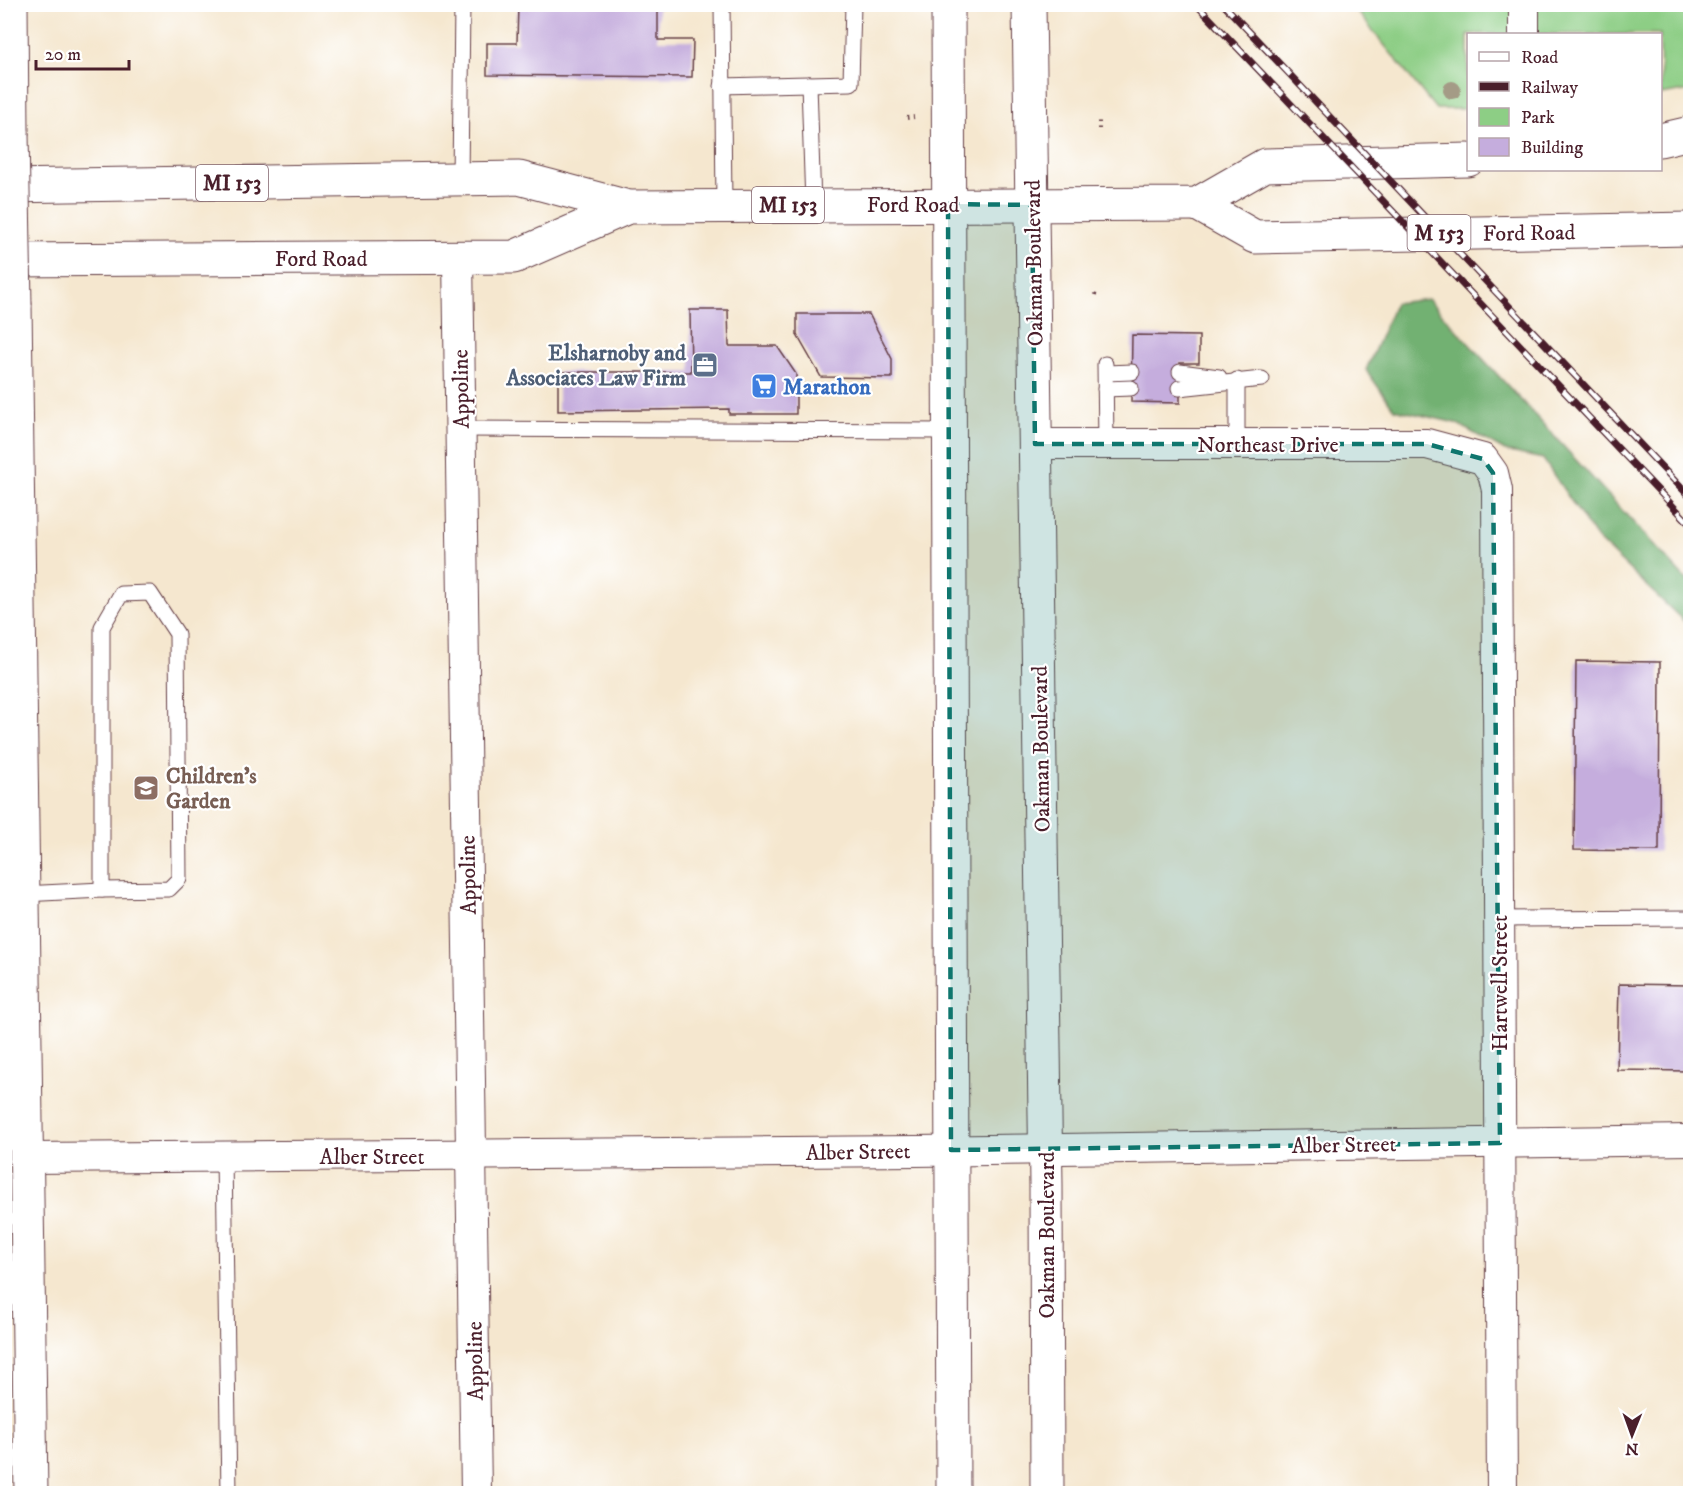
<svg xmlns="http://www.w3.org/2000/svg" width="1695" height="1498" viewBox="0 0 1695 1498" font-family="'IM FELL DW Pica',serif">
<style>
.green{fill:#8dce85;stroke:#6c7658;stroke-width:1.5}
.forest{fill:#72b172;stroke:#5e684e;stroke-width:1.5}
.building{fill:#c5addd}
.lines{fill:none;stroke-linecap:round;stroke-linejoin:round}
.lane-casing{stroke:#643d44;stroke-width:17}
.street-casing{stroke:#643d44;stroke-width:32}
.secondary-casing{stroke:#643d44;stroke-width:35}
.primary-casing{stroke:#643d44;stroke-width:35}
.path{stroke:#643d44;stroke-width:4;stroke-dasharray:1.5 4.5;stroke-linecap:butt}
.lane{stroke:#fff;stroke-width:15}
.street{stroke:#fff;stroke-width:30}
.secondary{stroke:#fff;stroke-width:33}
.primary{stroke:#fff;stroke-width:33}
.rail-casing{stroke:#4a1f2b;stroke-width:7}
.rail{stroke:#fff;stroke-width:4.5;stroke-dasharray:14;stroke-linecap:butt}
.secondary-bridge-casing{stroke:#643d44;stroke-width:35;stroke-linecap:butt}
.secondary-bridge{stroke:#fff;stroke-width:33}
.tree{fill:#a49b86}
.marked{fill:#0f766e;fill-opacity:0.2;stroke:#0f766e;stroke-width:4.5;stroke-dasharray:12 8;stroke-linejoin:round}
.labels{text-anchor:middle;stroke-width:4.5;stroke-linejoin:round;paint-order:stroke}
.shield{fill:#fff;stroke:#80626b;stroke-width:1.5}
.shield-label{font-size:21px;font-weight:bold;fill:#4a1f2b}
.street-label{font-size:22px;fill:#4a1f2b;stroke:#fff}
.service-label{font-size:22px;font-weight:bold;fill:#4e5e75;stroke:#fff;text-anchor:end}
.shop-label{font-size:22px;font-weight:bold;fill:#366cbe;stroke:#fff;text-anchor:start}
.education-label{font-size:22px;font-weight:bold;fill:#785e54;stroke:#fff;text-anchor:start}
</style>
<rect width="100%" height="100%" fill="#fff"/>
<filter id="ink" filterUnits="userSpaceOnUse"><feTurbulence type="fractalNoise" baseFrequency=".0167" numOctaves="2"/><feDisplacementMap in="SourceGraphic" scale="12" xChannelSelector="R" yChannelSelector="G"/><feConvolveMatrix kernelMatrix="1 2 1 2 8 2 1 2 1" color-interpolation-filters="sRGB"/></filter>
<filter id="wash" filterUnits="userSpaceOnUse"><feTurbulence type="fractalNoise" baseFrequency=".008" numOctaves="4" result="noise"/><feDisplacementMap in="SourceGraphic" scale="24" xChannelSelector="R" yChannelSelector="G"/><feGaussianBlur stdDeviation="1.35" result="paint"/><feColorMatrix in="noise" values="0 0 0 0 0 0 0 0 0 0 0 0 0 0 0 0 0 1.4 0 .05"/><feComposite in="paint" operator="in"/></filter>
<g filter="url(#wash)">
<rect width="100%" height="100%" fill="#f5e7cf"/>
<path class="green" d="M1352,5H1690V90L1661,95L1660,34H1468V109H1436Z"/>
<path class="forest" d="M1428,299L1690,584V627L1596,538L1543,459L1505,451L1456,423L1394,409L1366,370L1395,303Z"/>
<g id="blocks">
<g class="building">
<path d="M518,4H658V40H693L692,77L487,75V43H517Z"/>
<path d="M690,310H728L729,346H777L796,374V414H729V409L558,411V372H691Z"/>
<path d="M797,314H869L892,359V378L821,377L797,335Z"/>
<path d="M1132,335L1199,336V363H1180V403L1131,402Z"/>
<path d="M1576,661L1660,662L1659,851L1574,850Z"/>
<path d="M1619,984L1690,985V1071L1617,1070Z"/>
</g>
</g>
</g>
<g filter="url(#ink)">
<use href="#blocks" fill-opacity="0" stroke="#643d44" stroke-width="1.5"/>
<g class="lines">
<g class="lane-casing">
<g id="lane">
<path d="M722,4L724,206"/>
<path d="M809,84L813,205"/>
<path d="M722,86L851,83L853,4"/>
<path d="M460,179L462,4"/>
<path d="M1105,364L1106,444"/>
<path d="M1180,372L1219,377"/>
<path d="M1106,373L1132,372"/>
<path d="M1237,380V444"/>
<path d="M1179,388L1262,379"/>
<path d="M1105,389L1131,388"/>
<path d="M461,429L949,431"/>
<path d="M150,593L177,634L179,879L169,889L102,890V627L121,594Z"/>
<path d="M23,894L102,890"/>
<path d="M1499,919L1690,918"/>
<path d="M224,1157L229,1494"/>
</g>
</g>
<g class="street-casing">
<g id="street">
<path d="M1524,4V34"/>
<path d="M458,257L476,1494"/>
<path d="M1035,444H1427L1483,459L1493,473L1497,490L1502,1494"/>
<path d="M26,1158L916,1151L1690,1140"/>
</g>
</g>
<g class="secondary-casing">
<g id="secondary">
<path d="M11,4L12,133"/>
<path d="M948,4L953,1494"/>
<path d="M1029,4L1046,1185L1047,1494"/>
<path d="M15,305L31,1494"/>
</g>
</g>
<g class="primary-casing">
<g id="primary">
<path d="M1660,140L1690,133"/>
<path d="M4,186L519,178L628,207L1197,204L1265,165L1468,160"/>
<path d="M1197,204L1255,237L1690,229"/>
<path d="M4,260L514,257L628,207"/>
</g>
</g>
<g class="path">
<path d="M907,118L914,117"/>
<path d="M1099,129V121"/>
<path d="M1095,295L1096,291"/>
</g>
<use href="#lane" class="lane"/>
<use href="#street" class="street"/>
<use href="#secondary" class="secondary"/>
<use href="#primary" class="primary"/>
<g class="rail-casing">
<g id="rail">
<path d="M1196,4L1690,524"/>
<path d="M1223,4L1690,497"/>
</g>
</g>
<use href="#rail" class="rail"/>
<g class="secondary-bridge-casing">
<path id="secondary-bridge" d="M12,133L15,305"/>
</g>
<use href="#secondary-bridge" class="secondary-bridge"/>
</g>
<circle class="tree" cx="1452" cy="90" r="9"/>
</g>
<path class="marked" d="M948,204L1032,205L1035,444H1427L1483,459L1493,473L1500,1143L951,1150Z"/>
<defs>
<g id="office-square" transform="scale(1.35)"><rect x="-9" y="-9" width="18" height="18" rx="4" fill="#5c6f8a" stroke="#fff"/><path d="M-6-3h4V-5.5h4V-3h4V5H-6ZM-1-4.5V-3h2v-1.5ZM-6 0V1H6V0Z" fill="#fff"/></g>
<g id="supermarket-square" transform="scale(1.35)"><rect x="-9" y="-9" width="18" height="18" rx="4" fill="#3f7fe0" stroke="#fff"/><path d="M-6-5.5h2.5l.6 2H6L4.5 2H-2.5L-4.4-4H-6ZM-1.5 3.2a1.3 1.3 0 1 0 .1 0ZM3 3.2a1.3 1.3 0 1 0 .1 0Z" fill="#fff"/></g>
<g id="school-square" transform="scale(1.35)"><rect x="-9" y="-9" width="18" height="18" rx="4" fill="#8d6e63" stroke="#fff"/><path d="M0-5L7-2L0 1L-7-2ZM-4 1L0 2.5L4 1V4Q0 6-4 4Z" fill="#fff"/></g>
</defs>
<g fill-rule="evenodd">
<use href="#office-square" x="705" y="365"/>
<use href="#supermarket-square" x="764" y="386"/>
<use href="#school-square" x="146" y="788"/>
</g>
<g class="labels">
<g class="shield">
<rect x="196" y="165" width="72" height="36" rx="4.5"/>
<rect x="752" y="187" width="72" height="36" rx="4.5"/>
<rect x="1407.5" y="215" width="63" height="36" rx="4.5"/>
</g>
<g class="shield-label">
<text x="232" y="190">MI 153</text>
<text x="788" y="212">MI 153</text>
<text x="1439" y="240">M 153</text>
</g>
<g class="street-label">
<text x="913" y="212">Ford Road</text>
<text transform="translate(1529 232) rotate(-1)" y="8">Ford Road</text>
<text x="321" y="266">Ford Road</text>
<text transform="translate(1033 263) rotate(-91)" y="8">Oakman Boulevard</text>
<text transform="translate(460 389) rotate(-91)" y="8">Appoline</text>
<text x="1268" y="452">Northeast Drive</text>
<text transform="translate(1040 749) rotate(-91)" y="8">Oakman Boulevard</text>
<text transform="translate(467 875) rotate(-91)" y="8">Appoline</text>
<text transform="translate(1499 983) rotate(-90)" y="8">Hartwell Street</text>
<text transform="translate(1344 1144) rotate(-1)" y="8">Alber Street</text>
<text transform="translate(858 1151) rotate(-1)" y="8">Alber Street</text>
<text x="372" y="1164">Alber Street</text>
<text transform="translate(1046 1235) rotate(-90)" y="8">Oakman Boulevard</text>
<text transform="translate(474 1361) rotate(-91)" y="8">Appoline</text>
</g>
<g class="service-label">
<text x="686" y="360">Elsharnoby and<tspan x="686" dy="25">Associates Law Firm</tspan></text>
</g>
<g class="shop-label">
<text x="783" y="394">Marathon</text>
</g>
<g class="education-label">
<text x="166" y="783">Children's<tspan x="166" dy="25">Garden</tspan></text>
</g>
</g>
<rect width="1695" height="1498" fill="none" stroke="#fff" stroke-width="24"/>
<rect x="1467" y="33" width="195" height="138" fill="#ffffff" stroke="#b7a5aa" stroke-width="1.5"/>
<rect x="1479" y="52" width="30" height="9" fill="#ffffff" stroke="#b7a5aa" stroke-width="1.5"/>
<text x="1521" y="63" font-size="18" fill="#4a1f2b">Road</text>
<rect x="1479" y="82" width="30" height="9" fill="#4a1f2b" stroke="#b7a5aa" stroke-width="1.5"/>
<text x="1521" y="93" font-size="18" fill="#4a1f2b">Railway</text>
<rect x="1479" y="108" width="30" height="18" fill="#8dce85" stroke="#b7a5aa" stroke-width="1.5"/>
<text x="1521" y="123" font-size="18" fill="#4a1f2b">Park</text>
<rect x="1479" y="138" width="30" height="18" fill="#c5addd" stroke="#b7a5aa" stroke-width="1.5"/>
<text x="1521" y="153" font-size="18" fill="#4a1f2b">Building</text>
<g transform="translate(1632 1435) rotate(181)" stroke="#ffffff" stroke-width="4.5" paint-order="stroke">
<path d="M0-4.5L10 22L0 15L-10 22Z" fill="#4a1f2b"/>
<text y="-9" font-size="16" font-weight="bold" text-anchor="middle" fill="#4a1f2b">N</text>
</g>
<path d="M36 60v9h93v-9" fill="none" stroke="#4a1f2b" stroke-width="3"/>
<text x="45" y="60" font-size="18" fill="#4a1f2b" stroke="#ffffff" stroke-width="4.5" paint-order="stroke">20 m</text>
</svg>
